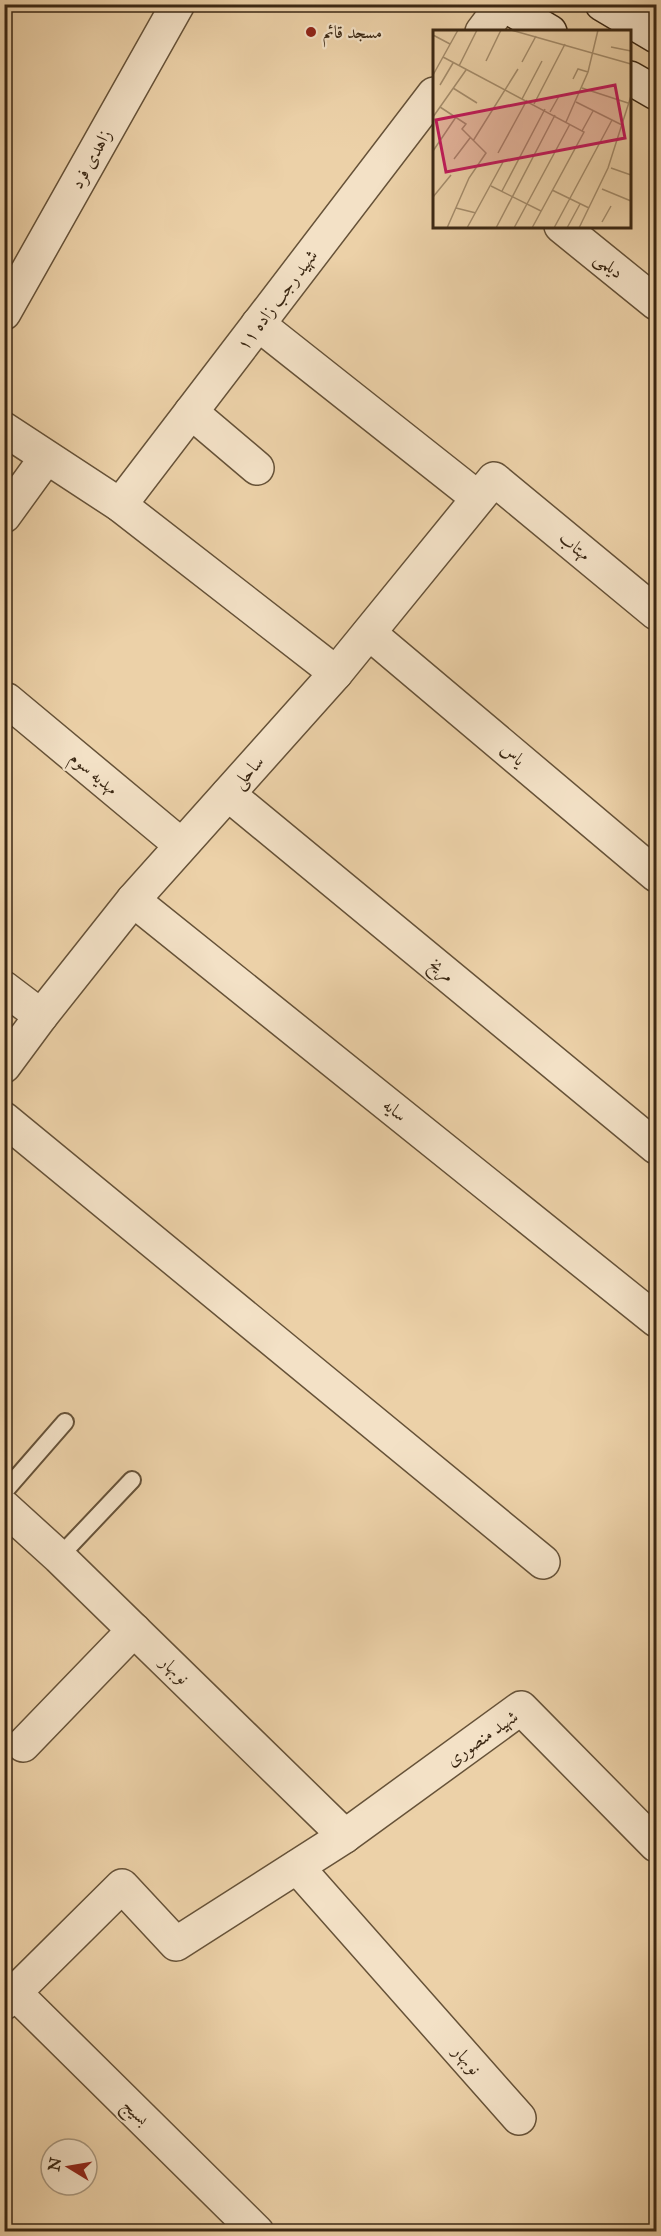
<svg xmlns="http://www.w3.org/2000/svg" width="661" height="2236" viewBox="0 0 661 2236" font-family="'IM FELL Great Primer',Amiri,serif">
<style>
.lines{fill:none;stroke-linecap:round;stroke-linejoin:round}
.service-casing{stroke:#665238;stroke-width:20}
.minor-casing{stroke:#665238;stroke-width:36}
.secondary-casing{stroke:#3a2713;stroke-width:36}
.service{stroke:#f3e1c6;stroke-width:16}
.minor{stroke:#f3e1c6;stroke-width:33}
.secondary{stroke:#f3e1c6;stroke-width:33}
.poi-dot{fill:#8f2418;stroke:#f3e1c6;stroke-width:2}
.labels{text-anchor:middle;stroke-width:4.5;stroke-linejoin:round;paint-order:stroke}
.poi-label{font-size:18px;fill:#3a2713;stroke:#f3e1c6;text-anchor:start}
.street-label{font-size:18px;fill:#3a2713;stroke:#f3e1c6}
.inset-road{fill:none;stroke:#a58d6c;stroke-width:1.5}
.view{fill:#c2185b;fill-opacity:0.15;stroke:#c2185b;stroke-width:3}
.inset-edge{fill:none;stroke:#3a2713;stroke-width:3}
</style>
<rect width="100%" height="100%" fill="#ecd1a8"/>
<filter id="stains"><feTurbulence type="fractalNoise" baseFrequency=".00333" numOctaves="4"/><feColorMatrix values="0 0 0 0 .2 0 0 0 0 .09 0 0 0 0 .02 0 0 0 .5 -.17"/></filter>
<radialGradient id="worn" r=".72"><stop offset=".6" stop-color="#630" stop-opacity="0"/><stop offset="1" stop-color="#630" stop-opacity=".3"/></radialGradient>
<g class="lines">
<g class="service-casing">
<g id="service">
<path d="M4,1492L65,1422"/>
<path d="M59,1557L132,1480"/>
</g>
</g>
<g class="minor-casing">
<g id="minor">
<path d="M482,32L503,4"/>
<path d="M561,226L656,303"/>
<path d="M4,313L178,4"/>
<path d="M258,324L478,498"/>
<path d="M191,412L257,468"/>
<path d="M4,429L120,505L336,673"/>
<path d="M120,505L434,94"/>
<path d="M4,516L46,458"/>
<path d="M369,633L656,875"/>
<path d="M7,700L181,845"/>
<path d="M228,794L656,1147"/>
<path d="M133,900L656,1320"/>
<path d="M4,988L41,1016"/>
<path d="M4,1066L41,1016L133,900L336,673L494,479L656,613"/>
<path d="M4,1119L543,1562"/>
<path d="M4,1507L59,1557L345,1836"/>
<path d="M23,1745L134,1630"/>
<path d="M297,1867L519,2118"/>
<path d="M15,1993L257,2232"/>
<path d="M4,2003L122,1886L176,1944L345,1836L521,1708L656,1845"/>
</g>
</g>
<g class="secondary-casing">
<g id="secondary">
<path d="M503,4L550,32"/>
<path d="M602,4L656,36"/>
<path d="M630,78L656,93"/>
</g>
</g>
<use href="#service" class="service"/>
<use href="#minor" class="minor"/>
<use href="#secondary" class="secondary"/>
</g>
<circle class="poi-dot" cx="311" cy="32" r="6"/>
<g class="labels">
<g class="poi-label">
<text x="323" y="38">مسجد قائم</text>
</g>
<g class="street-label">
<text transform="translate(91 159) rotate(-61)" y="6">زاهدی فرد</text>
<text transform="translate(609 265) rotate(38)" y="6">دیلمی</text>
<text transform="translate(277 300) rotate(-53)" y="6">شهید رجب زاده ۱۱</text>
<text transform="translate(575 546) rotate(40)" y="6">مهتاب</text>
<text transform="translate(513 754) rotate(40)" y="6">یاس</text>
<text transform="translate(248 772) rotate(-48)" y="6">ساحلی</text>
<text transform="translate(94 773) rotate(40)" y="6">مهدیه سوم</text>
<text transform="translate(442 970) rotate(40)" y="6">مریخ</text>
<text transform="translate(395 1110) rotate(39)" y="6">سایه</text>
<text transform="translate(175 1670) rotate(44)" y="6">نوبهار</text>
<text transform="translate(482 1738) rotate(-35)" y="6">شهید منصوری</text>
<text transform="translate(467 2060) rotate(49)" y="6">نوبهار</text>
<text transform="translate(136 2112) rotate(45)" y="6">بسیج</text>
</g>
</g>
<g transform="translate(433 30)">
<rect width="198" height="198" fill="#ecd1a8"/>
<path class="inset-road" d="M78,0L198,34M0,5L17,14M178,17L198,21M10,27L151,102L99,198M53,31L68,0M89,32L103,6M26,36L44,0M0,45L25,0M140,49L145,39L155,42M7,55L20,33M20,58L44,73M149,58L195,73M89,69L109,31M143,72L189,95M101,74L132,14M7,77L33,94L29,99L53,123L36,148L14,198M117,82L126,66M0,87L33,40M133,92L155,42L165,0M149,101L160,81M40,111L85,39M0,121L23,87M65,123L94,70M21,129L37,108M178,138L198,145M58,156L108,181M169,159L198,171M119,160L156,178M69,161L112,79M0,167L18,145M23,178L43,183M169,192L178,176M34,198L70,132M63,198L122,85M81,198L137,94M121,198L179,90M134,198L147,174M146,198L175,138L198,66"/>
<path class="view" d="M182,55L192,108L13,142L3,90Z"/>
<rect width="198" height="198" class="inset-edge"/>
</g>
<rect width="661" height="2236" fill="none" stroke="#ecd1a8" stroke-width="24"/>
<rect x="6" y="6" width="649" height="2224" fill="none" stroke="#3a2713" stroke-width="3"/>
<rect x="12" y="12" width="637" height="2212" fill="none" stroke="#3a2713" stroke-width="1.5"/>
<g transform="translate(69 2167) rotate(281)"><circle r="28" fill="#f3e1c6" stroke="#a9977e" stroke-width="1.5"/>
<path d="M0-4.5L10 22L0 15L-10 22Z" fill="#8f2418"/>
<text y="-9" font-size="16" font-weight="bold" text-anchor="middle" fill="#3a2713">N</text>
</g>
<rect width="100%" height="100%" filter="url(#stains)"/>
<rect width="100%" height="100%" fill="url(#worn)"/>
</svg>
